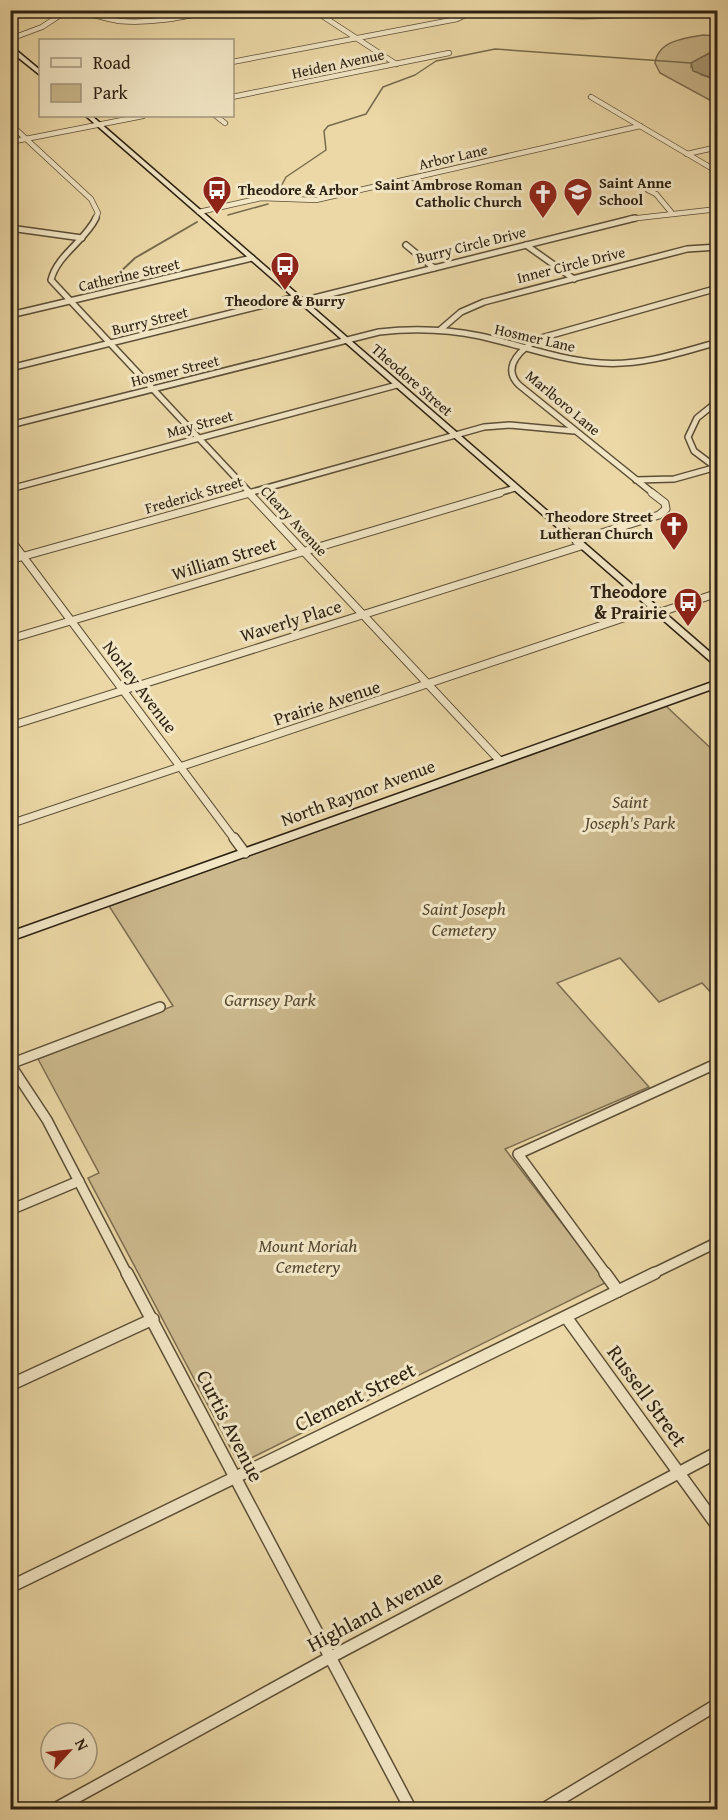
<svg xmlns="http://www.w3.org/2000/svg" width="728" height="1820" viewBox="0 0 728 1820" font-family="'Gentium Book Plus',serif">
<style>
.green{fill:#cbb98d;stroke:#7c6d50;stroke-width:1.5}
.water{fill:#aa9a74;stroke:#786a4d;stroke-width:1.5}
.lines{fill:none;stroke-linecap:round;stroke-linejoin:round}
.stream-far1{stroke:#786a4d;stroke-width:1.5}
.stream{stroke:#786a4d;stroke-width:2}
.street-far4-casing{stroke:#5c4f37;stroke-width:6}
.street-far3-casing{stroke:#5c4f37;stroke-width:8}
.street-far2-casing{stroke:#5c4f37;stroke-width:9}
.street-far1-casing{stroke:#5c4f37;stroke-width:12}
.street-casing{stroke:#5c4f37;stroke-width:14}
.secondary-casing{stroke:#2c2112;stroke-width:3}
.street-far4{stroke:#f2e6c5;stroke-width:4.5}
.street-far3{stroke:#f2e6c5;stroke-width:5}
.street-far2{stroke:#f2e6c5;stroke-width:7}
.street-far1{stroke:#f2e6c5;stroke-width:9}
.street{stroke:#f2e6c5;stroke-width:11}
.secondary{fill:#f2e6c5;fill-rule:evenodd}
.labels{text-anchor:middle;stroke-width:6;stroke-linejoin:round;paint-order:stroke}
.far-street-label{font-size:15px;fill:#2c2112;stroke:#f2e6c5}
.far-poi-label{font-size:15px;font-weight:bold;fill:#2c2112;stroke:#f2e6c5;text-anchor:start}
.street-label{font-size:18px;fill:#2c2112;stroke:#f2e6c5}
.poi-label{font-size:18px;font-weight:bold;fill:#2c2112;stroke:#f2e6c5;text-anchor:end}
.park-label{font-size:18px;font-style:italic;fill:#544731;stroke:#f2e6c5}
.near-street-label{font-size:21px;fill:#2c2112;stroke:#f2e6c5}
</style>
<rect width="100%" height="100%" fill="#ebd8a6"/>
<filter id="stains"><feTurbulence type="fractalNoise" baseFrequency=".00333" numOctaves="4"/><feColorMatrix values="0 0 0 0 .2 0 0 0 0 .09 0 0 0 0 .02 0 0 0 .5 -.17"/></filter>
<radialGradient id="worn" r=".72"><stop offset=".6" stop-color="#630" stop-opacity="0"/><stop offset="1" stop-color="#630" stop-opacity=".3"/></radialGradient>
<g class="green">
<path d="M545,11V10L669,11C654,17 556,23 545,14Z"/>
<path d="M703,35L717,36V49L692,63L691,67L702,75L717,80V104L660,73L655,63C658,41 684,38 703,35Z"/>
<path d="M666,706L717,754V999L702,983L659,1002L620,958L557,983L649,1087L505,1149L607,1282L239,1464L88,1178L99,1173L38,1059L173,1006L109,906Z"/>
</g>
<path class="water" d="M717,49V80L693,71L691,63Z"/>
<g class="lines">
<g class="stream-far1">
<path d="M70,14L78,13"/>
<path d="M10,17L53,13"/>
<path d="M278,192L286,177L326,150L324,131L328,126L366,114L383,87L415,75L436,61L495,49L691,63"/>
<path d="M228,215L268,204"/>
</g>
<path class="stream" d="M116,276L135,258L197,222"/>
<g class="street-far4-casing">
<g id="street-far4">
<path d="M74,10C89,13 104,19 119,21C152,24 184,17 216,10"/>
<path d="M324,17L396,64"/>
<path d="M10,39L42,27L68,10"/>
<path d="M232,62L457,19L465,15"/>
<path d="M232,97L449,53"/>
<path d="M591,97L718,172"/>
<path d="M216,116L225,123"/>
<path d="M10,124L91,199L98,213L95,219"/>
<path d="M10,142L143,116"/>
<path d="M687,154L718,147"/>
<path d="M648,190L656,194L671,212"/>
<path d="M199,212L261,198L316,200L640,126"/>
<path d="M629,219L718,209"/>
</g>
</g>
<g class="street-far3-casing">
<g id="street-far3">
<path d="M96,218C85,241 57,255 51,280L251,494"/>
<path d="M10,228L82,238"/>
<path d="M406,245L434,268"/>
<path d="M526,245L574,279"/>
<path d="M302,301L635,218"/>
<path d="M10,315L252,258"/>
<path d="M440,330L461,312L484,302L687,249L718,247"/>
<path d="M10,368L296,297"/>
<path d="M718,401L697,418L688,437L694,451L718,469"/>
<path d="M10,425L379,332C413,328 446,329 480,336C520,345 559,360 601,363C641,366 680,353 718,342"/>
<path d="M636,480L674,479L717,467"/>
<path d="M10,489L397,385"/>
<path d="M245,494L484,427L510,425L574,431"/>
<path d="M495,494L515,488"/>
<path d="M654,494L519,385C500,366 523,347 541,338L718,288"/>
</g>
</g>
<g class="street-far2-casing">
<g id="street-far2">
<path d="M249,493L500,761"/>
<path d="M10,539L235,840"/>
<path d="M576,541L659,515L666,509L665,503L652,493"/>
<path d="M10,560L250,493"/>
<path d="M658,613L718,593"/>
<path d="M10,639L500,493"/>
<path d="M10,726L581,546"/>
<path d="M10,824L653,608"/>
</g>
</g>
<g class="street-far1-casing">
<g id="street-far1">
<path d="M234,838L245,853"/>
<path d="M10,1064L47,1120L127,1274"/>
<path d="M10,1064L160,1007"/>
<path d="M10,1210L79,1181"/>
<path d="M606,1274L518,1154L718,1063"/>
<path d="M652,1274L718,1242"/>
</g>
</g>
<g class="street-casing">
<g id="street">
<path d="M127,1273L411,1810"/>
<path d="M605,1273L618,1291"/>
<path d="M566,1317L718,1527"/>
<path d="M10,1385L153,1319"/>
<path d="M10,1587L655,1273"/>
<path d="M53,1810L329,1658L718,1452"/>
<path d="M542,1810L718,1704"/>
</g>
</g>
<g class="secondary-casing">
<g id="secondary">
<path d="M10,45L40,70V75L10,51Z"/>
<path d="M86,116H92L718,659V668Z"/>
<path d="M718,680V687L10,941V932Z"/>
</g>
</g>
<use href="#street-far4" class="street-far4"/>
<use href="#street-far3" class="street-far3"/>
<use href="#street-far2" class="street-far2"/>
<use href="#street-far1" class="street-far1"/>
<use href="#street" class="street"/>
<use href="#secondary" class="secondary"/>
</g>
<defs>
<g id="bus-pin" transform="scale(1.5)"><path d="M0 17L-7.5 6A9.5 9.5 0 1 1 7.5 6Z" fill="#8f2418" stroke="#f2e6c5"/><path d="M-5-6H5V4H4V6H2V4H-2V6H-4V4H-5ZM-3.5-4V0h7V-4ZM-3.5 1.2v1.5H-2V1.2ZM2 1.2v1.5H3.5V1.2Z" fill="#fff"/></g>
<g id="school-pin" transform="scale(1.5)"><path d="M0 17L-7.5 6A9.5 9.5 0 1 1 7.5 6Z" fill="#8f2418" stroke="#f2e6c5"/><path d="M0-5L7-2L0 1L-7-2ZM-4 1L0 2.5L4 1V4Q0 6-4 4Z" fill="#fff"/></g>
<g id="church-pin" transform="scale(1.5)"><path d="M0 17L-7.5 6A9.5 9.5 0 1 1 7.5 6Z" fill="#8f2418" stroke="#f2e6c5"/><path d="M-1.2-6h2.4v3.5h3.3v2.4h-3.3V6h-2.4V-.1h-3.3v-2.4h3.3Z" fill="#fff"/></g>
</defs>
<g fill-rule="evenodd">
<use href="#bus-pin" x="217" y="190"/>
<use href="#school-pin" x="578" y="192"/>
<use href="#church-pin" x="543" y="194"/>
<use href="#bus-pin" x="285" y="266"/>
<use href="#church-pin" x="674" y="526"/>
<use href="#bus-pin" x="688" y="602"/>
</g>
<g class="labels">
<g class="far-street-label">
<text transform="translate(338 64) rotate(-12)" y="5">Heiden Avenue</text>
<text transform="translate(453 157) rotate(-13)" y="5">Arbor Lane</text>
<text transform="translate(471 245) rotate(-14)" y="5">Burry Circle Drive</text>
<text transform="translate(571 265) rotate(-14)" y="5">Inner Circle Drive</text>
<text transform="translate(129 275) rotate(-13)" y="5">Catherine Street</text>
<text transform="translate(150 321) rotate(-14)" y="5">Burry Street</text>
<text transform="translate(535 338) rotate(13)" y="5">Hosmer Lane</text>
<text transform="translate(175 371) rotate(-14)" y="5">Hosmer Street</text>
<text transform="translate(412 380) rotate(41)" y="5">Theodore Street</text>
<text transform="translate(563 403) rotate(40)" y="5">Marlboro Lane</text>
<text transform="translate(200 424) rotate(-15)" y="5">May Street</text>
<text transform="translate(194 495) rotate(-16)" y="5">Frederick Street</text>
<text transform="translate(294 521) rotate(47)" y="5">Cleary Avenue</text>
</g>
<g class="far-poi-label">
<text x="599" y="188">Saint Anne<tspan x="599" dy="17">School</tspan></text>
<text x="522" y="190" text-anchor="end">Saint Ambrose Roman<tspan x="522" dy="17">Catholic Church</tspan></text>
<text x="238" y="195">Theodore &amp; Arbor</text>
<text x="285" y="306" text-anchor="middle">Theodore &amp; Burry</text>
<text x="653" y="522" text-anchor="end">Theodore Street<tspan x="653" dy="17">Lutheran Church</tspan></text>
</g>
<g class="street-label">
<text transform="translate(224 559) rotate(-17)" y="6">William Street</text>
<text transform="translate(291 621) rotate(-17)" y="6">Waverly Place</text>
<text transform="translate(140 687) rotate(53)" y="6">Norley Avenue</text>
<text transform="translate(327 703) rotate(-18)" y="6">Prairie Avenue</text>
<text transform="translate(358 793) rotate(-20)" y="6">North Raynor Avenue</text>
</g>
<g class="poi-label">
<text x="667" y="598">Theodore<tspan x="667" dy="21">&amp; Prairie</tspan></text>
</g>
<g class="park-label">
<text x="630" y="808">Saint<tspan x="630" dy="21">Joseph's Park</tspan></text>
<text x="464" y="915">Saint Joseph<tspan x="464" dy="21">Cemetery</tspan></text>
<text x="270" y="1006">Garnsey Park</text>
<text x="308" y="1252">Mount Moriah<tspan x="308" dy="21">Cemetery</tspan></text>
</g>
<g class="near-street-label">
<text transform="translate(647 1396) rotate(54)" y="7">Russell Street</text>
<text transform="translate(355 1397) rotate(-26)" y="7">Clement Street</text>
<text transform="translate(230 1426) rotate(63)" y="7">Curtis Avenue</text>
<text transform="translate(375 1611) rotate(-28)" y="7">Highland Avenue</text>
</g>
</g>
<rect width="728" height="1820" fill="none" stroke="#ebd8a6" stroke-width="36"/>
<rect x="12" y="12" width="704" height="1796" fill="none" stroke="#2c2112" stroke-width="3"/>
<rect x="18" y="18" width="692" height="1784" fill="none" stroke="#2c2112" stroke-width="1.5"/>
<rect x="39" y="39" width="195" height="78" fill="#f2e6c5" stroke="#a3977d" stroke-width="1.5"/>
<rect x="51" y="58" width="30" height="9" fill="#f2e6c5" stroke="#a3977d" stroke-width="1.5"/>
<text x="93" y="69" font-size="18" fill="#2c2112">Road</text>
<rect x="51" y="84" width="30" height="18" fill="#cbb98d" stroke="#a3977d" stroke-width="1.5"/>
<text x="93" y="99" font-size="18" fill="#2c2112">Park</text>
<g transform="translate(69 1751) rotate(63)"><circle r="28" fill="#f2e6c5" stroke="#a3977d" stroke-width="1.5"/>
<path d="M0-4.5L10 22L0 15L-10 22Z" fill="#8f2418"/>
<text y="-9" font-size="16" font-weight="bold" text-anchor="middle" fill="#2c2112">N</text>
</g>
<rect width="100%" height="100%" filter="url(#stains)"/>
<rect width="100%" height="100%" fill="url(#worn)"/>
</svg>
